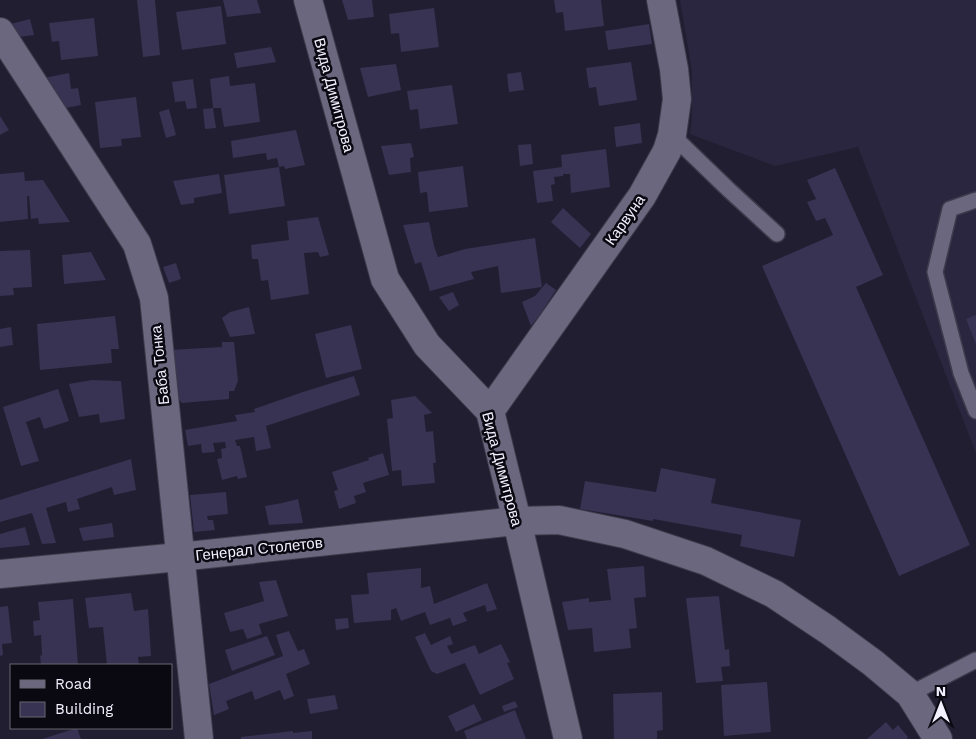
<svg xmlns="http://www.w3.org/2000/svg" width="976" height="739" viewBox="0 0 976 739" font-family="'Work Sans',sans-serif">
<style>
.built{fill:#2a263f}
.building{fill:#383253}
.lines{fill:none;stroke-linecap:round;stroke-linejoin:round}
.service-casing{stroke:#3e3a4b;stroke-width:18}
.minor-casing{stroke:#3e3a4b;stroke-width:30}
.service{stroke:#6a677e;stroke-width:15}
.minor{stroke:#6a677e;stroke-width:28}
.labels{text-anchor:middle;stroke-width:5;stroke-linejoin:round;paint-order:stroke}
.street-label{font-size:15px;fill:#f3f1ff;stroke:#0a0911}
</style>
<rect width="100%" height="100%" fill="#211e31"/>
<path class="built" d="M680,0H976V453L858,147L775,166L690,134L692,119V71Z"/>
<g class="building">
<path d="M137,0H155L160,55L143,57Z"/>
<path d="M223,0H257L261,13L227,17Z"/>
<path d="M342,0H372L374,17L348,20Z"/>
<path d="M554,0H601L604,26L565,31L563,12L556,13Z"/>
<path d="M221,6L226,44L182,50L176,12Z"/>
<path d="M434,8L439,47L401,52L399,33L391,34L389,14Z"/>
<path d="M94,18L98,56L61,60L59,41L52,42L49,23Z"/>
<path d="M30,19L34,35L11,38L3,26Z"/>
<path d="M649,24L652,44L608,50L605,31Z"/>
<path d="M271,47L276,62L237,68L234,53Z"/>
<path d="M631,62L637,100L599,106L596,87L589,88L586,68Z"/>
<path d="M396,64L401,90L368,97L360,68Z"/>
<path d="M521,72L524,90L509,92L507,74Z"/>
<path d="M69,73L71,89L78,88L81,105L55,110L44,78Z"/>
<path d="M229,76L230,86L255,83L260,122L224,127L221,108H213L210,79Z"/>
<path d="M193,79L197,108L187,109L185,101L175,102L172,82Z"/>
<path d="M452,85L458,124L420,129L418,109L410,110L407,91Z"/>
<path d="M136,97L141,137L121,139L122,146L100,148L95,102Z"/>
<path d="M213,108L216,128L205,129L203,109Z"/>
<path d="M169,109L176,135L166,138L159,112Z"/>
<path d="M0,116L9,130L0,135Z"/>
<path d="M640,123L642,143L616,147L614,127Z"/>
<path d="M296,130L305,165L285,169L284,166L279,167L277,158L267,160L266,153L233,158L231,141Z"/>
<path d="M411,143L414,157L410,158L411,172L389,175L381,146Z"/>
<path d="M531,144L533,164L520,166L518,145Z"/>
<path d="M606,149L610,187L571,193L570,174H563V176L554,177L555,184L551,185L553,201L537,203L533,171L562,167L561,155Z"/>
<path d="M463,166L468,207L429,212L427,192L420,193L418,172Z"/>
<path d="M279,167L285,206L229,214L224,175Z"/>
<path d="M835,168L883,275L856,287L970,545L899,576L762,266L833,235L825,218L816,221L807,202L816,199L807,180Z"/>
<path d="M24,172L25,181L43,180L70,222L39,224L38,218L31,219L29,196H27L28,219L0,222V174Z"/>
<path d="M219,174L222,193L194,198V203L181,205L173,181Z"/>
<path d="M563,208L591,234L580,248L551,222Z"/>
<path d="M318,217L329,255L320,257L318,252L304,253L309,294L271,300L268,280L261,281L258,259H252L251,245L289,240L287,221Z"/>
<path d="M429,222L434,246L438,257L465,249L535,238L542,287L501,293L498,266L471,272L474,279L430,291L421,262L415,264L403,225Z"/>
<path d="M30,250L32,287L13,288L14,295L0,296V251Z"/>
<path d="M91,252L106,280L64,284L62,255Z"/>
<path d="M176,263L181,279L169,283L163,267Z"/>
<path d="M546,283L556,290L541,313L531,326L522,302L535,296Z"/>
<path d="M453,292L459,305L449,311L439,297Z"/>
<path d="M249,307L255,334L230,337L222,318L230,312Z"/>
<path d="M976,315V344L966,319Z"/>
<path d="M115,316L119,349H111L112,363L40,370L37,324Z"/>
<path d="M351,325L362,369L326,378L315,334Z"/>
<path d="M11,327L13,345L0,347V329Z"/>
<path d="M222,342H234L238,381L234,391H229V399L182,403L173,393L170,350L222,347Z"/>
<path d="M354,376L360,395L266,426L271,448L256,451L254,437L235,440L237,446H240L247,477L238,479L237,476L222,480L217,459L222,458L221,449L226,448L225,442L213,443L215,452L202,453L201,444L188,446L185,430L237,421L235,415L255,412L254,409L303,392Z"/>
<path d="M92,380L121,381L125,419L100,423L99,414L79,417L69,384Z"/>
<path d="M58,389L69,421L44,429L40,417L26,422L39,461L21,466L3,407Z"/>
<path d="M415,396L432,413L424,415L426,432L433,431L436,463H433L435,483L402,486L401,470L392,471L387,419L393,418L391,400Z"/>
<path d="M383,453L389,475L363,483L366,492L354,496L356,503L339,509L334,491L338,490L332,472L369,460L368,458Z"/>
<path d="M131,459L136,490L114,495L112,487L77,499L80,509L68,512L66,502L46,508L56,543L42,544L32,513L0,522V500Z"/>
<path d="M661,468L716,479L711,503L801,520L794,557L740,546L742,535L653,519V521L580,509L585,481L656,492Z"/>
<path d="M226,492L228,514L207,516L208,520H213L215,530L194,532L190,495Z"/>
<path d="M298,499L303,523L269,525L265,506L282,503Z"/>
<path d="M112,523L114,537L83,541L79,528Z"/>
<path d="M25,527L30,545L0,548V534Z"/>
<path d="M644,566L646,597L634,598L637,628L629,629L631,648L594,652L592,628L568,630L562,602L589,598V602L611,600L607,569Z"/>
<path d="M421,568V588L430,586L434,604L487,583L497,609L487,612L485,605L463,613L467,621L453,626L450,618L430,625L425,612L401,621L396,608L391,610V620L354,623L351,595L369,594L367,573Z"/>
<path d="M276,580L288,616L259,624L262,634L247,639L243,629L230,632L224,613L264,601L259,582Z"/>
<path d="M131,593L134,611L148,609L151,656L138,657L139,665H107L103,627L89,628L85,598Z"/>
<path d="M719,596L725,650L729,649L730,666L721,667L723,681L696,683L686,598Z"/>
<path d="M73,599L78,665H41L40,655L42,656L41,635L34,636L33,621L40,620L38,602Z"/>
<path d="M8,606L12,643L2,644L3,655L0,656V607Z"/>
<path d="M348,618L349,628L336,630L335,619Z"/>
<path d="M289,631L298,651L304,649L310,664L286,674L294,696L284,700L280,690L255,700L252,691L226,701L229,709L214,715L209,684L283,656L276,635Z"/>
<path d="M425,633L431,645L450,636L453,644L447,646L451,654L475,645L479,654L501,644L510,662L507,663L514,679L480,695L465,663L437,674L431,671L415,637Z"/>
<path d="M267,636L275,655L232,671L225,650Z"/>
<path d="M767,682L771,732L724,736L721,685Z"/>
<path d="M662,692L663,730L657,731V739H614L613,694Z"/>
<path d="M335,695L338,709L310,714L307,699Z"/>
<path d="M515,701L518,707L504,712L502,706Z"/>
<path d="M474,704L482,720L456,732L448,716Z"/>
<path d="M515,710L526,739H467L464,731Z"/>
<path d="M886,722L893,730L898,725L908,737L907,739H867Z"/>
<path d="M77,728L81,739H42Z"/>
<path d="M293,731V733L312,731V739H241V737Z"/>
</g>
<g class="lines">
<g class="service-casing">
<g id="service">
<path d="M672,135L729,190L777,234"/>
<path d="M976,200L950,209L935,272L961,373L976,411"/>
<path d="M910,694L976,660"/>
</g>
</g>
<g class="minor-casing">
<g id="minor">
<path d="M308,0L385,279L427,345L490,411L517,521L568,739"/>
<path d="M0,32L137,244L154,298L199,739"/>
<path d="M490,411L642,196L667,151L672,135L677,99L674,69L661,0"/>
<path d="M0,574L179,557L517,521L559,520L625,534L706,561L774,594L828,630L873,663L910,694L938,739"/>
</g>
</g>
<use href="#service" class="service"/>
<use href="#minor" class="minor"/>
</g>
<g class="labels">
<g class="street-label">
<text transform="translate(334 95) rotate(75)" y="5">Вида Димитрова</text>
<text transform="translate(625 220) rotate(-55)" y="5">Карвуна</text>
<text transform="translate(160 365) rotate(-96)" y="5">Баба Тонка</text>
<text transform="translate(502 469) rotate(75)" y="5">Вида Димитрова</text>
<text transform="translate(259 549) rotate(-6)" y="5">Генерал Столетов</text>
</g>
</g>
<rect x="10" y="664" width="162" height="65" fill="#0a0911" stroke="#676670"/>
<rect x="20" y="680" width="25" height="8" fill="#6a677e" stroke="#676670"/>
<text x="55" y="689" font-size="15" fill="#f3f1ff">Road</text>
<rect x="20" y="702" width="25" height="15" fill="#383253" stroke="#676670"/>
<text x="55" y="714" font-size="15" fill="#f3f1ff">Building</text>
<g transform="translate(941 704)" stroke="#0a0911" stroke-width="4" paint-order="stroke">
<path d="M0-4L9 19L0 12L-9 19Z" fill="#f3f1ff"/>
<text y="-8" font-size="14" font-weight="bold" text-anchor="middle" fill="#f3f1ff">N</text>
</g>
</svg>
